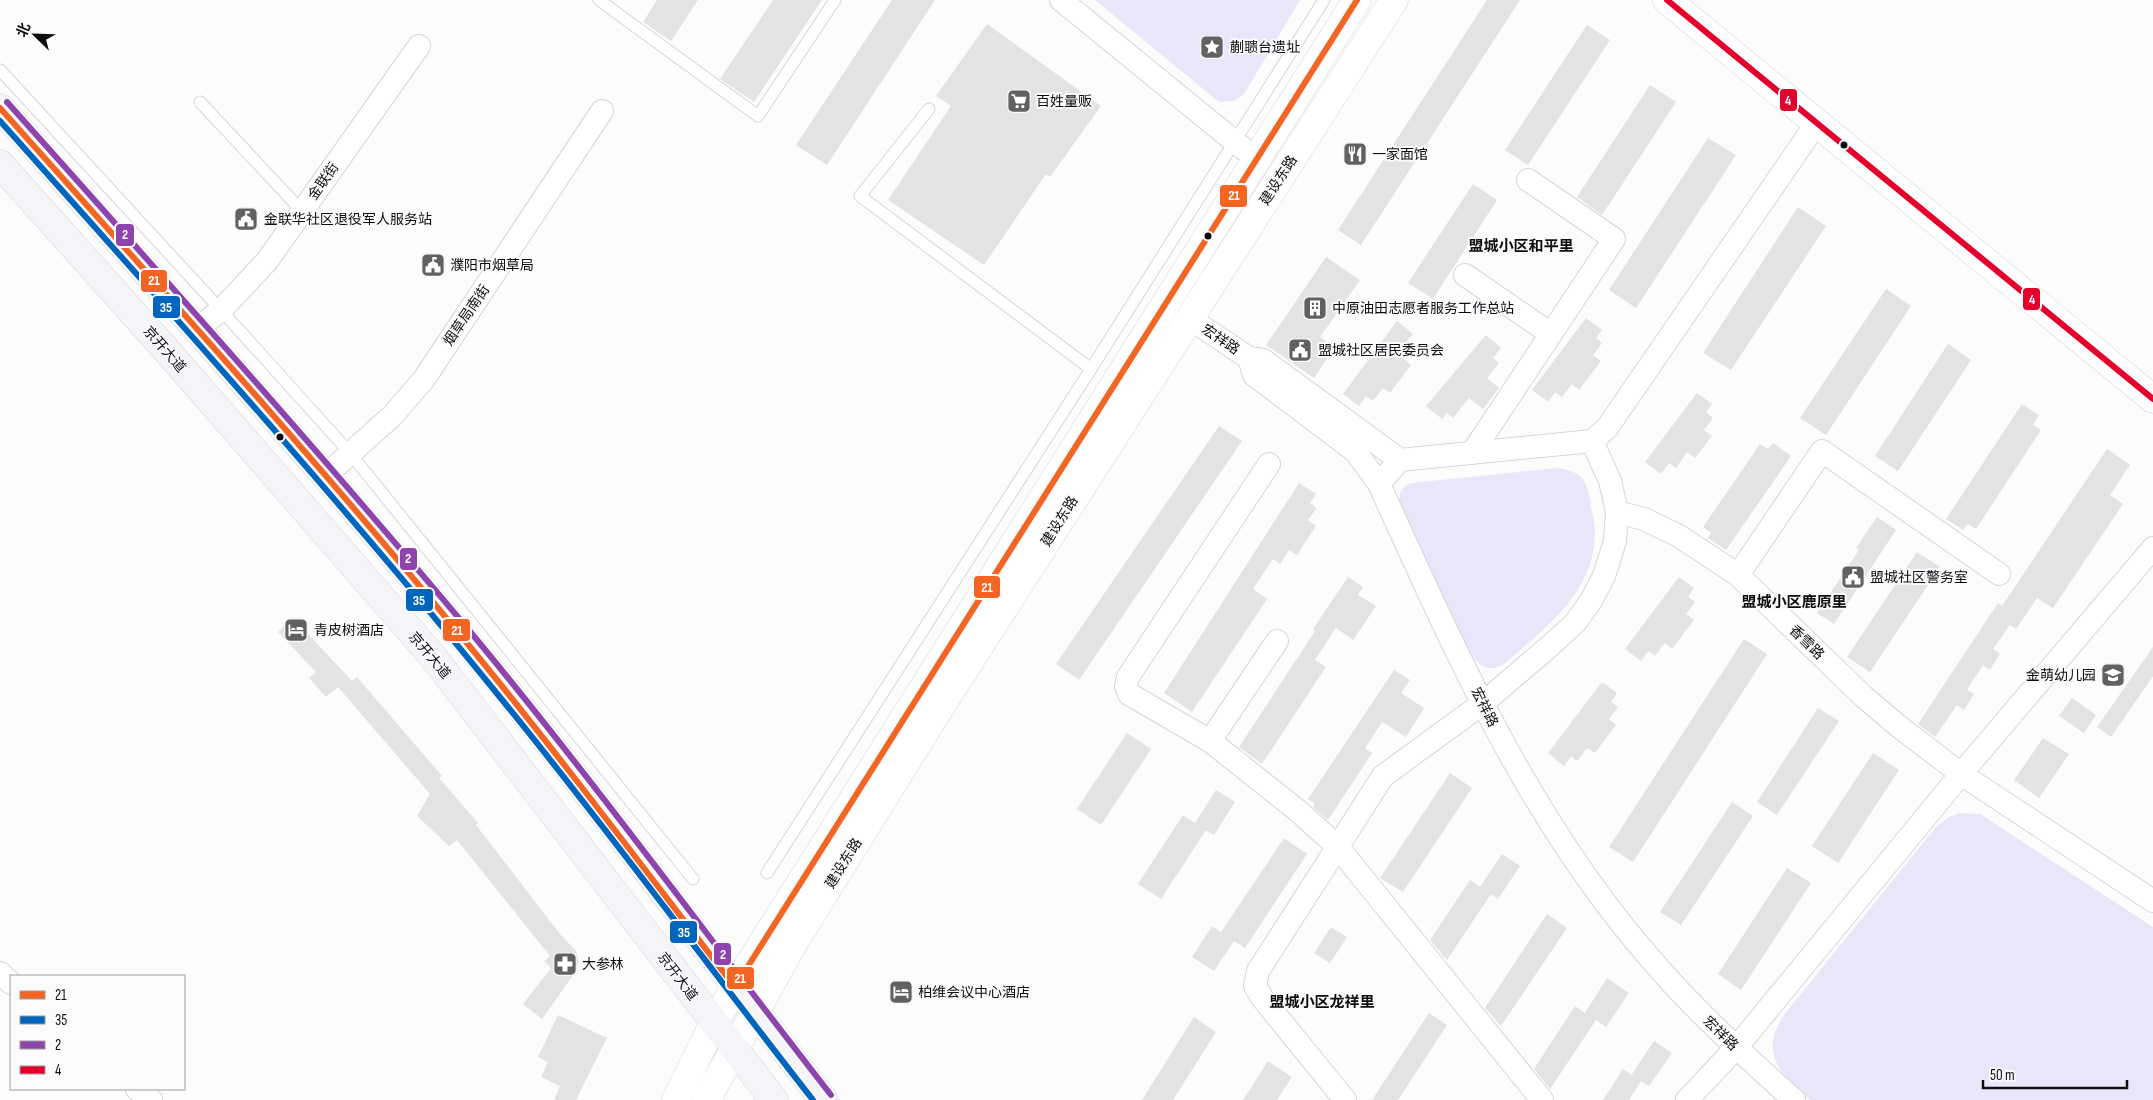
<svg xmlns="http://www.w3.org/2000/svg" width="2153" height="1100" viewBox="0 0 2153 1100" font-family="'Sofia Sans Condensed','Noto Sans SC',sans-serif">
<style>
.green{fill:#e7e7f9}
.building{fill:#e3e3e5}
.lines{fill:none;stroke-linecap:round;stroke-linejoin:round}
.service-casing{stroke:#d6d6d8;stroke-width:13}
.minor-casing{stroke:#d6d6d8;stroke-width:24}
.tertiary-casing{stroke:#d6d6d8;stroke-width:29}
.secondary-casing{stroke:#d6d6d8;stroke-width:29}
.primary-casing{stroke:#d7d7d8;stroke-width:29}
.service{stroke:#fff;stroke-width:11}
.minor{stroke:#fff;stroke-width:22}
.tertiary{stroke:#fff;stroke-width:28}
.secondary{stroke:#fff;stroke-width:28}
.primary{stroke:#f4f4f9;stroke-width:28}
.bus-1-casing{stroke:#fbfbfd;stroke-width:10}
.bus-2-casing{stroke:#fbfbfd;stroke-width:10}
.bus-3-casing{stroke:#fbfbfd;stroke-width:10}
.bus-4-casing{stroke:#fbfbfd;stroke-width:10}
.bus-1{stroke:#f26522;stroke-width:6}
.bus-2{stroke:#0065bd;stroke-width:6}
.bus-3{stroke:#8e44ad;stroke-width:6}
.bus-4{stroke:#e4002b;stroke-width:6}
.bus-dot{fill:#0d0d10;stroke:#fbfbfd;stroke-width:2}
.labels{text-anchor:middle;stroke-width:4;stroke-linejoin:round;paint-order:stroke}
.poi-label{font-size:14px;fill:#0d0d10;stroke:#fbfbfd;text-anchor:start}
.street-label{font-size:14px;fill:#0d0d10;stroke:#fbfbfd}
.neighbourhood-label{font-size:15px;font-weight:bold;fill:#0d0d10;stroke:#fbfbfd}
.line-badge{stroke:#fbfbfd;stroke-width:2}
.badge-label{font-size:14px;text-anchor:middle;font-weight:bold;fill:#fff}
</style>
<rect width="100%" height="100%" fill="#fcfcfc"/>
<g class="green">
<path d="M1095,0H1300L1244,94L1234,101L1219,102Z"/>
<path d="M1557,468C1584,472 1587,480 1591,506C1592,514 1595,524 1595,532C1595,593 1544,629 1504,664C1489,673 1480,667 1471,654L1402,512C1398,498 1397,489 1411,483Z"/>
<path d="M1959,813L1980,814L2153,927V1100H1810C1777,1070 1758,1052 1787,1011L1936,827L1947,818Z"/>
</g>
<g class="building">
<path d="M657,0H698L671,41L643,22Z"/>
<path d="M773,0H822L754,102L720,79Z"/>
<path d="M892,0H935L827,165L796,145Z"/>
<path d="M1487,0H1520L1361,245L1338,230Z"/>
<path d="M987,24L1101,106L1050,177L1046,174L984,265L888,200L951,106L936,96Z"/>
<path d="M1587,25L1610,40L1528,165L1505,150Z"/>
<path d="M1650,85L1676,102L1602,215L1577,197Z"/>
<path d="M1708,138L1736,155L1636,308L1609,290Z"/>
<path d="M1473,184L1497,200L1433,299L1408,283Z"/>
<path d="M1798,207L1826,226L1731,370L1703,353Z"/>
<path d="M1326,257L1360,280L1320,337L1335,347L1314,378L1266,345Z"/>
<path d="M1886,289L1911,306L1826,435L1800,418Z"/>
<path d="M1586,318L1602,330L1596,338L1602,343L1593,355L1601,361L1579,390L1572,384L1562,397L1555,392L1548,402L1532,390Z"/>
<path d="M1397,321L1413,334L1406,342L1413,347L1404,359L1411,365L1390,393L1383,388L1373,401L1366,396L1359,406L1343,394Z"/>
<path d="M1486,335L1501,348L1493,358L1499,363L1487,378L1499,388L1483,409L1469,398L1453,418L1447,413L1442,419L1426,406Z"/>
<path d="M1948,344L1971,360L1898,471L1875,456Z"/>
<path d="M1697,393L1712,404L1706,412L1713,418L1704,430L1712,436L1695,458L1687,452L1676,468L1669,463L1661,474L1645,462Z"/>
<path d="M2022,404L2039,415L2033,425L2041,430L1976,529L1968,524L1963,530L1946,519Z"/>
<path d="M1219,426L1242,441L1079,680L1056,664Z"/>
<path d="M1773,443L1791,456L1726,550L1708,538L1711,533L1703,527L1760,444L1768,449Z"/>
<path d="M2107,449L2130,465L2110,495L2123,504L2053,608L2037,598L2016,629L2010,625L1993,649L2000,654L1990,670L1983,665L1967,690L1974,694L1964,710L1957,705L1935,737L1918,724L1998,603L2002,606Z"/>
<path d="M1299,483L1316,494L1310,503L1317,508L1308,520L1316,526L1297,555L1289,550L1280,564L1273,559L1253,589L1267,599L1192,712L1164,693Z"/>
<path d="M1877,517L1896,530L1834,624L1817,613L1859,550L1856,548Z"/>
<path d="M1917,552L1940,567L1870,672L1847,657Z"/>
<path d="M1348,577L1363,587L1358,595L1376,606L1353,640L1336,628L1315,660L1326,667L1262,764L1239,747L1315,631L1313,629Z"/>
<path d="M1679,577L1694,588L1688,597L1695,602L1686,614L1694,620L1672,649L1665,643L1655,656L1648,651L1641,661L1625,649Z"/>
<path d="M293,618L352,681L357,677L442,776L439,778L478,823L476,825L560,934L576,951L579,962L574,974L542,1019L523,1004L551,968L544,961L550,956L457,840L449,846L417,816L430,794L338,687L326,697L309,678L316,672L278,632Z"/>
<path d="M1744,639L1767,654L1633,862L1609,847Z"/>
<path d="M2153,647V676L2111,737L2097,727Z"/>
<path d="M1394,670L1410,680L1401,693L1424,708L1406,737L1382,722L1365,748L1372,753L1328,820L1313,807L1315,804L1308,799Z"/>
<path d="M1602,682L1617,693L1611,702L1618,707L1609,719L1616,725L1595,753L1587,748L1577,761L1571,756L1564,766L1548,753Z"/>
<path d="M2072,698L2096,715L2084,733L2059,716Z"/>
<path d="M1818,708L1839,721L1777,815L1757,802Z"/>
<path d="M1127,733L1151,749L1101,825L1077,809Z"/>
<path d="M2043,738L2069,754L2039,798L2014,780Z"/>
<path d="M1873,753L1899,770L1838,863L1812,846Z"/>
<path d="M1450,773L1472,788L1403,892L1380,878Z"/>
<path d="M1216,790L1235,802L1214,835L1200,827L1206,830L1161,899L1138,884L1183,815L1195,823Z"/>
<path d="M1732,802L1753,816L1681,925L1660,912Z"/>
<path d="M1284,838L1307,854L1245,948L1234,941L1214,971L1192,957L1212,926L1221,932Z"/>
<path d="M1502,854L1520,866L1498,899L1491,894L1447,960L1430,940L1470,880L1480,887Z"/>
<path d="M1787,868L1811,883L1741,990L1718,974Z"/>
<path d="M1547,914L1567,928L1501,1026L1485,1008Z"/>
<path d="M1331,927L1347,937L1330,963L1314,953Z"/>
<path d="M1607,978L1629,993L1606,1027L1596,1020L1550,1089L1534,1069L1575,1006L1585,1013Z"/>
<path d="M1429,1013L1447,1025L1398,1100H1372Z"/>
<path d="M558,1015L607,1038L576,1100H554L560,1086L541,1077L548,1062L538,1057Z"/>
<path d="M1194,1017L1216,1032L1173,1100H1142Z"/>
<path d="M1654,1041L1672,1053L1649,1086L1641,1081L1629,1100H1603L1623,1069L1635,1077L1632,1074Z"/>
<path d="M1268,1061L1292,1077L1277,1100H1243Z"/>
</g>
<g class="lines">
<g class="service-casing">
<g id="service">
<path d="M599,0L758,116L835,0"/>
<path d="M0,70L221,310L350,453L693,879"/>
<path d="M200,102L302,211"/>
<path d="M929,109L860,196L1091,369"/>
<path d="M767,873L1091,369L1324,0"/>
</g>
</g>
<g class="minor-casing">
<g id="minor">
<path d="M1061,0L1256,159"/>
<path d="M1465,275L1551,334"/>
<path d="M1189,318L1249,358L1254,375L1356,452L1379,484C1454,649 1528,818 1649,957C1693,1009 1743,1054 1794,1100"/>
<path d="M197,329L221,310L267,261L419,46"/>
<path d="M1249,358L1263,360L1400,460"/>
<path d="M1472,453L1614,239L1528,180"/>
<path d="M1269,464L1128,677L1126,686L1129,694L1210,741L1297,810L1337,846L1542,1100"/>
<path d="M325,476L392,416L424,379L602,111"/>
<path d="M1379,484L1400,460L1592,441L1607,428L1816,124"/>
<path d="M1617,512L1644,519L1679,536L1738,575L1863,696L1897,725L1961,774L2153,901"/>
<path d="M1738,575L1822,451L1999,574"/>
<path d="M1210,741L1277,641"/>
<path d="M0,973L11,983"/>
<path d="M137,1089L151,1100"/>
<path d="M1345,1100L1263,999L1255,986L1258,971L1383,776L1482,704L1551,645L1575,623L1591,601L1604,576L1615,541L1617,512L1610,481L1592,441"/>
<path d="M1687,1100L1736,1048L1961,774L2153,548"/>
</g>
</g>
<g class="tertiary-casing">
<path id="tertiary" d="M1667,0L2153,399"/>
</g>
<g class="secondary-casing">
<g id="secondary">
<path d="M676,1100L714,1023L735,987L1357,0"/>
<path d="M706,1100L794,942L939,709L1394,0"/>
</g>
</g>
<g class="primary-casing">
<g id="primary">
<path d="M0,108C155,282 311,456 461,635C587,786 702,946 824,1100"/>
<path d="M0,164L168,352L434,658L774,1100"/>
</g>
</g>
<use href="#service" class="service"/>
<use href="#minor" class="minor"/>
<use href="#tertiary" class="tertiary"/>
<use href="#secondary" class="secondary"/>
<use href="#primary" class="primary"/>
<g class="bus-1-casing">
<path id="bus-1" d="M0,108C156,283 313,456 462,637C556,751 645,870 735,987L1357,0"/>
</g>
<g class="bus-2-casing">
<path id="bus-2" d="M0,121C169,310 339,499 499,696C607,828 708,966 813,1100"/>
</g>
<g class="bus-3-casing">
<path id="bus-3" d="M7,102C162,276 318,450 468,629C594,781 710,940 831,1095"/>
</g>
<g class="bus-4-casing">
<path id="bus-4" d="M1667,0L2153,399"/>
</g>
<use href="#bus-1" class="bus-1"/>
<use href="#bus-2" class="bus-2"/>
<use href="#bus-3" class="bus-3"/>
<use href="#bus-4" class="bus-4"/>
</g>
<defs>
<g id="sight-square" transform="scale(1.25)"><rect x="-9" y="-9" width="18" height="18" rx="4" fill="#616163" stroke="#fbfbfd"/><path d="M0-6L1.8-2.2L6-1.7L2.9 1.2L3.7 5.4L0 3.3L-3.7 5.4L-2.9 1.2L-6-1.7L-1.8-2.2Z" fill="#fff"/></g>
<g id="supermarket-square" transform="scale(1.25)"><rect x="-9" y="-9" width="18" height="18" rx="4" fill="#616163" stroke="#fbfbfd"/><path d="M-6-5.5h2.5l.6 2H6L4.5 2H-2.5L-4.4-4H-6ZM-1.5 3.2a1.3 1.3 0 1 0 .1 0ZM3 3.2a1.3 1.3 0 1 0 .1 0Z" fill="#fff"/></g>
<g id="restaurant-square" transform="scale(1.25)"><rect x="-9" y="-9" width="18" height="18" rx="4" fill="#616163" stroke="#fbfbfd"/><path d="M-5-6h1v4h1v-4h1v4h1v-4h1v5L-1.5 .5V6h-2V.5L-5-1ZM5-6V6H3V1.5H1.5Q1.5-4 5-6Z" fill="#fff"/></g>
<g id="civic-square" transform="scale(1.25)"><rect x="-9" y="-9" width="18" height="18" rx="4" fill="#616163" stroke="#fbfbfd"/><path d="M-.6-6.5H3V-4.5H.6V-3L4-1V1h2V6H-6V1h2V-1L-.6-3ZM-1.2 2.5V6h2.4V2.5Z" fill="#fff"/></g>
<g id="building-square" transform="scale(1.25)"><rect x="-9" y="-9" width="18" height="18" rx="4" fill="#616163" stroke="#fbfbfd"/><path d="M-4-6H4V6H1V3H-1V6H-4ZM-2.5-4.3h1.7v1.8h-1.7ZM.8-4.3h1.7v1.8H.8ZM-2.5-1h1.7V.8h-1.7ZM.8-1h1.7V.8H.8Z" fill="#fff"/></g>
<g id="hotel-square" transform="scale(1.25)"><rect x="-9" y="-9" width="18" height="18" rx="4" fill="#616163" stroke="#fbfbfd"/><path d="M-6-4.5h1.5V1H6V5H4.5V3h-9V5H-6ZM-4 0a1.8 1.8 0 1 1 3.6 0ZM.5 0V-2.5h3Q6-2.5 6 0Z" fill="#fff"/></g>
<g id="school-square" transform="scale(1.25)"><rect x="-9" y="-9" width="18" height="18" rx="4" fill="#616163" stroke="#fbfbfd"/><path d="M0-5L7-2L0 1L-7-2ZM-4 1L0 2.5L4 1V4Q0 6-4 4Z" fill="#fff"/></g>
<g id="pharmacy-square" transform="scale(1.25)"><rect x="-9" y="-9" width="18" height="18" rx="4" fill="#616163" stroke="#fbfbfd"/><path d="M-2-6h4v4h4v4h-4v4h-4v-4h-4v-4h4Z" fill="#fff"/></g>
</defs>
<g fill-rule="evenodd">
<use href="#sight-square" x="1212" y="47"/>
<use href="#supermarket-square" x="1019" y="101"/>
<use href="#restaurant-square" x="1355" y="154"/>
<use href="#civic-square" x="246" y="219"/>
<use href="#civic-square" x="433" y="265"/>
<use href="#building-square" x="1315" y="308"/>
<use href="#civic-square" x="1300" y="350"/>
<use href="#civic-square" x="1853" y="577"/>
<use href="#hotel-square" x="296" y="630"/>
<use href="#school-square" x="2113" y="675"/>
<use href="#pharmacy-square" x="565" y="964"/>
<use href="#hotel-square" x="901" y="992"/>
</g>
<g class="bus-dot">
<circle cx="1844" cy="145" r="4.5"/>
<circle cx="1208" cy="236" r="4.5"/>
<circle cx="280" cy="437" r="4.5"/>
</g>
<g class="labels">
<g class="poi-label">
<text x="1230" y="52">蒯聩台遗址</text>
<text x="1036" y="106">百姓量贩</text>
<text x="1372" y="159">一家面馆</text>
<text x="264" y="224">金联华社区退役军人服务站</text>
<text x="450" y="270">濮阳市烟草局</text>
<text x="1332" y="313">中原油田志愿者服务工作总站</text>
<text x="1318" y="355">盟城社区居民委员会</text>
<text x="1870" y="582">盟城社区警务室</text>
<text x="314" y="635">青皮树酒店</text>
<text x="2096" y="680" text-anchor="end">金萌幼儿园</text>
<text x="582" y="969">大参林</text>
<text x="918" y="997">柏维会议中心酒店</text>
</g>
<g class="street-label">
<text transform="translate(1278 180) rotate(-57)" y="5">建设东路</text>
<text transform="translate(323 181) rotate(-55)" y="5">金联街</text>
<text transform="translate(466 315) rotate(-56)" y="5">烟草局南街</text>
<text transform="translate(1221 339) rotate(34)" y="5">宏祥路</text>
<text transform="translate(165 349) rotate(49)" y="5">京开大道</text>
<text transform="translate(1059 521) rotate(-58)" y="5">建设东路</text>
<text transform="translate(1807 642) rotate(44)" y="5">香雪路</text>
<text transform="translate(430 655) rotate(50)" y="5">京开大道</text>
<text transform="translate(1485 707) rotate(63)" y="5">宏祥路</text>
<text transform="translate(843 863) rotate(-58)" y="5">建设东路</text>
<text transform="translate(678 976) rotate(53)" y="5">京开大道</text>
<text transform="translate(1721 1033) rotate(44)" y="5">宏祥路</text>
</g>
<g class="neighbourhood-label">
<text x="1521" y="251">盟城小区和平里</text>
<text x="1794" y="607">盟城小区鹿原里</text>
<text x="1322" y="1007">盟城小区龙祥里</text>
</g>
</g>
<g class="line-badge">
<rect x="1779" y="88" width="19" height="24" rx="5" fill="#e4002b"/>
<rect x="1219" y="184" width="29" height="24" rx="5" fill="#f26522"/>
<rect x="115" y="223" width="20" height="24" rx="5" fill="#8e44ad"/>
<rect x="140" y="269" width="28" height="24" rx="5" fill="#f26522"/>
<rect x="2022" y="287" width="19" height="24" rx="5" fill="#e4002b"/>
<rect x="152" y="295" width="29" height="24" rx="5" fill="#0065bd"/>
<rect x="399" y="547" width="19" height="24" rx="5" fill="#8e44ad"/>
<rect x="973" y="575" width="28" height="24" rx="5" fill="#f26522"/>
<rect x="405" y="588" width="29" height="24" rx="5" fill="#0065bd"/>
<rect x="442" y="618" width="29" height="24" rx="5" fill="#f26522"/>
<rect x="669" y="920" width="29" height="24" rx="5" fill="#0065bd"/>
<rect x="713" y="942" width="19" height="24" rx="5" fill="#8e44ad"/>
<rect x="726" y="966" width="29" height="24" rx="5" fill="#f26522"/>
</g>
<g class="badge-label">
<text x="1788" y="105">4</text>
<text x="1234" y="200">21</text>
<text x="125" y="239">2</text>
<text x="154" y="285">21</text>
<text x="2032" y="304">4</text>
<text x="166" y="312">35</text>
<text x="408" y="563">2</text>
<text x="987" y="592">21</text>
<text x="419" y="605">35</text>
<text x="457" y="635">21</text>
<text x="684" y="937">35</text>
<text x="723" y="959">2</text>
<text x="740" y="983">21</text>
</g>
<rect x="10" y="975" width="175" height="115" fill="#fbfbfd" stroke="#9c9c9e"/>
<rect x="20" y="991" width="25" height="8" fill="#f26522" stroke="#9c9c9e"/>
<text x="55" y="1000" font-size="15" fill="#0d0d10">21</text>
<rect x="20" y="1016" width="25" height="8" fill="#0065bd" stroke="#9c9c9e"/>
<text x="55" y="1025" font-size="15" fill="#0d0d10">35</text>
<rect x="20" y="1041" width="25" height="8" fill="#8e44ad" stroke="#9c9c9e"/>
<text x="55" y="1050" font-size="15" fill="#0d0d10">2</text>
<rect x="20" y="1066" width="25" height="8" fill="#e4002b" stroke="#9c9c9e"/>
<text x="55" y="1075" font-size="15" fill="#0d0d10">4</text>
<g transform="translate(35 35) rotate(293)" stroke="#fbfbfd" stroke-width="4" paint-order="stroke">
<path d="M0-4L9 19L0 12L-9 19Z" fill="#0d0d10"/>
<text y="-8" font-size="14" font-weight="bold" text-anchor="middle" fill="#0d0d10">北</text>
</g>
<path d="M1983 1080v8h144v-8" fill="none" stroke="#0d0d10" stroke-width="2.5"/>
<text x="1990" y="1080" font-size="15" fill="#0d0d10" stroke="#fbfbfd" stroke-width="4" paint-order="stroke">50 m</text>
</svg>
